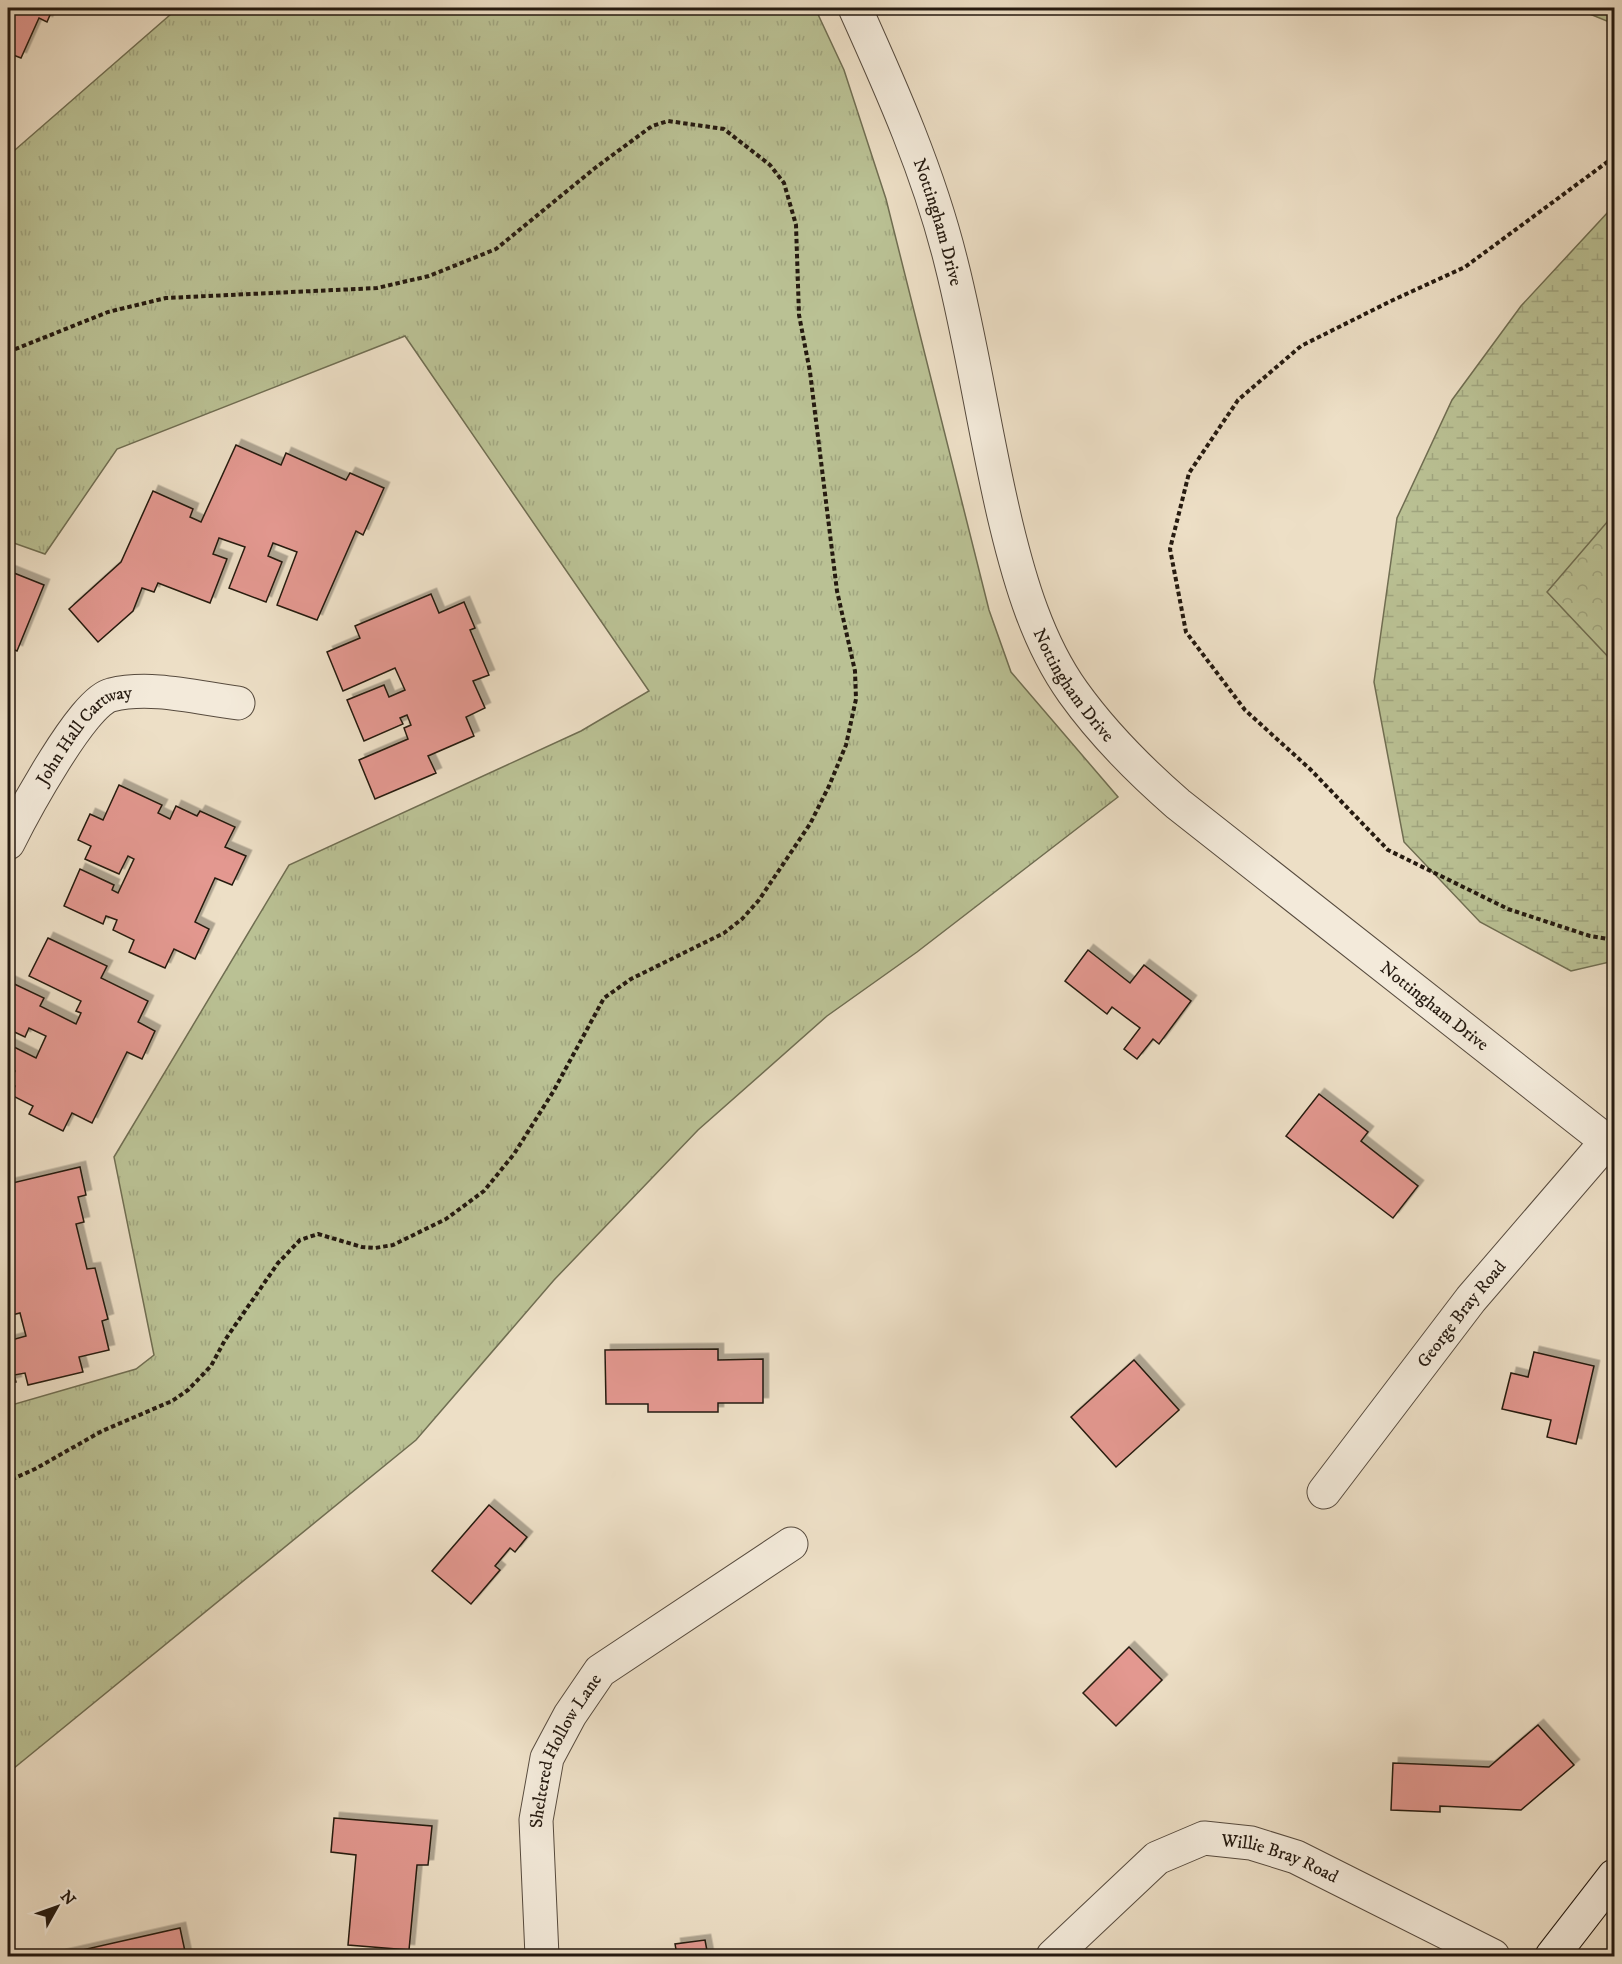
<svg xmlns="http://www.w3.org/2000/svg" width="1622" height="1964" viewBox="0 0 1622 1964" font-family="'IM FELL DW Pica',serif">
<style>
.grass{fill:url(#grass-tufts);stroke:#706e52;stroke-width:1.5}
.wetland{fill:url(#wetland-marsh);stroke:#706e52;stroke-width:1.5}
.park{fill:url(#park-crowns);stroke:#706e52;stroke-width:1.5}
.building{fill:#e39890;stroke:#251a10;stroke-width:1.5;filter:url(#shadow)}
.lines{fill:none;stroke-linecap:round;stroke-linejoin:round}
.street-casing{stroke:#574b3e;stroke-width:35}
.secondary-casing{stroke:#251a10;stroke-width:35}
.path{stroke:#251a10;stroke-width:4;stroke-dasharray:4.5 3;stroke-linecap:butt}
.street{stroke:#f3eada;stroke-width:33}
.secondary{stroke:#f3eada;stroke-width:33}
.labels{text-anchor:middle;stroke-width:6;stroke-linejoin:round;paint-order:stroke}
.street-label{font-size:18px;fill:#251a10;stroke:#f3eada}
</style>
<defs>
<pattern id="grass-tufts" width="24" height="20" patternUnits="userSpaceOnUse" patternTransform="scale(1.5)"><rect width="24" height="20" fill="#bac194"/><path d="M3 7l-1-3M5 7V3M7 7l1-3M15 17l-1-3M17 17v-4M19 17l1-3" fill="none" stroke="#a0a57f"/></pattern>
<pattern id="wetland-marsh" width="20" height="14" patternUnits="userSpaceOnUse" patternTransform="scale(1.5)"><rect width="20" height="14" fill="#bac194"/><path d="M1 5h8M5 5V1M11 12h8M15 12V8" fill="none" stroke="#a0a57f"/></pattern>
<pattern id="park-crowns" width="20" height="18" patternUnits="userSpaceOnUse" patternTransform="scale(1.5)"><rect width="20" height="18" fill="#bac194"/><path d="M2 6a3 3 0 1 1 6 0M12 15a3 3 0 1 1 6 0" fill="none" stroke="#a0a57f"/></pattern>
<filter id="shadow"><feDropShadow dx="5.5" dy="-5.5" stdDeviation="0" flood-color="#0004"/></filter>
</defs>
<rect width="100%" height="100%" fill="#eddfc6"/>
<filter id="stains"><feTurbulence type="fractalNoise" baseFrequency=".00333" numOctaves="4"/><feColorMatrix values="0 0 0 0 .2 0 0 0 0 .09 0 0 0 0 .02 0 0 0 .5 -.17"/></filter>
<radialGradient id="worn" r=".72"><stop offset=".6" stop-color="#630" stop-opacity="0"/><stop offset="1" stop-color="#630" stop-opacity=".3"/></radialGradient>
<path class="grass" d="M178,8H815L844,70L886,199L989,610L1011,672L1118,797L917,952L827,1016L698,1130L554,1280L416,1440L8,1773V1406L136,1369L154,1355L114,1157L289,865L581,731L649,691L405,336L117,449L45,554L8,541V156Z"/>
<path class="wetland" d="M1609,211H1614V961L1571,971L1480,922L1404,842L1374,682L1397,518L1452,400L1521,306Z"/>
<g class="park">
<path d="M1575,8H1614V24Z"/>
<path d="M1614,514V663L1547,592Z"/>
</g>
<g class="building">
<path d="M8,8H53L47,22L39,18L21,58L8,53Z"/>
<path d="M236,445L281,465L286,453L346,480L350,473L384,488L363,535L356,531L317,620L277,605L297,552L273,543L268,556L282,562L266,602L229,588L245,547L219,538L213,554L227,559L210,603L158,583L154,592L142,588L133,611L98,642L69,609L121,562L153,491L193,509L190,517L201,522Z"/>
<path d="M9,571L44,585L17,651L8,647Z"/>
<path d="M431,594L439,613L464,602L475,628L470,630L489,675L473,681L485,708L466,717L474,736L428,756L436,773L375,799L359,760L408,739L404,728L411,725L407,715L400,718L403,724L364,741L347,700L384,685L389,697L405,690L395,668L343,691L327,652L360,638L355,626Z"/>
<path d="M119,785L162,805L158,813L170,819L176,806L197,816L200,811L235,827L225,847L246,856L232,885L215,878L195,922L209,929L195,959L174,949L165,968L129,952L134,940L113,930L117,920L106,916L103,924L64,906L80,869L114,885L112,890L118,893L134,859L128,856L119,874L85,859L91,846L78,840L90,814L103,820Z"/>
<path d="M48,938L107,966L101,978L148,1001L138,1022L155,1031L142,1059L127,1052L92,1123L72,1113L63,1131L29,1114L33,1106L11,1095L15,1086L10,1083L15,1071L9,1069L8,1072V1044L36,1058L46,1036L29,1028L25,1037L8,1029V981L44,998L40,1006L76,1024L81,1013L76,1011L81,1001L29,976Z"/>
<path d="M1088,950L1130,983L1144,965L1191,1001L1159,1044L1153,1039L1137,1059L1124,1049L1140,1028L1112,1007L1107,1014L1065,981Z"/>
<path d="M1319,1094L1368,1132L1361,1141L1418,1186L1393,1218L1286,1136Z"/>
<path d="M80,1167L86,1195L78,1197L84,1222L76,1224L87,1269L95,1268L108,1319L102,1321L109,1350L79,1357L83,1372L28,1385L25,1373L14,1375L16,1382L8,1384V1341L26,1336L20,1313L8,1316V1240L14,1239L11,1227L8,1228V1184Z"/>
<path d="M718,1349V1360L763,1359V1403H718V1412H648V1404H606L605,1350Z"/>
<path d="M1534,1352L1594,1366L1576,1444L1547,1437L1551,1420L1502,1409L1511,1373L1528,1377Z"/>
<path d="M1134,1360L1179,1410L1116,1467L1071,1417Z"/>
<path d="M489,1505L527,1537L515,1552L510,1548L495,1566L500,1570L471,1604L432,1571Z"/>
<path d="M1129,1647L1162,1680L1116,1726L1083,1693Z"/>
<path d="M1538,1725L1574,1765L1521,1810L1440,1806V1812L1391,1810L1393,1763L1489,1767Z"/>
<path d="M334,1818L432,1826L428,1865H417L409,1950L348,1945L356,1855L331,1852Z"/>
<path d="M180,1928L186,1956H60V1955Z"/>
<path d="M705,1940L708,1956H666L677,1955L675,1944Z"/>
</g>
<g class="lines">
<g class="street-casing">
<g id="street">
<path id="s1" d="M855,8C892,90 929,173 951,262C973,348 985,437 1006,524C1020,582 1038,643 1073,692C1103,734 1139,770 1178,804L1614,1147"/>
<path id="s2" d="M8,843C22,815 83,701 111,695C151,685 198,698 238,703"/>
<path id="s3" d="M1324,1492L1471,1299L1607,1141"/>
<path id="s4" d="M542,1956L536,1820L547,1758L570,1715L600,1671L791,1544"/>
<path id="s5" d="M1053,1956L1157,1858L1204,1838L1251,1843L1296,1857L1493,1956"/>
</g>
</g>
<g class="secondary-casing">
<path id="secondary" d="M1552,1956L1614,1876"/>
</g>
<g class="path">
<path d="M1614,157L1465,267L1391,301L1301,346L1238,400L1189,473L1170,549L1186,632L1245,710L1310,769L1388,850L1508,909L1590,936L1614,940"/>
<path d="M8,352L108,312L166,298L377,288L429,276L496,249L595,168L652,126L668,121L724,129L770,165L784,183L796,225L799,315L810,372L837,591L855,671L856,699L846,745L829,786L810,824L759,900L742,919L724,933L631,979L604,998L553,1092L514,1154L484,1191L446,1219L393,1245L375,1248L362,1247L318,1234L300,1240L278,1263L225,1340L211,1366L188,1390L172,1401L102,1431L35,1469L8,1481"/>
</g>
<use href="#street" class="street"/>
<use href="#secondary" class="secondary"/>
</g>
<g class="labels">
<g class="street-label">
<text dy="6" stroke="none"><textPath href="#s1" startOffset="230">Nottingham Drive</textPath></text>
<text dy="6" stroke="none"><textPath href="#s1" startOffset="716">Nottingham Drive</textPath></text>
<text dy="6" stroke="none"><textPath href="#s2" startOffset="136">John Hall Cartway</textPath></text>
<text dy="6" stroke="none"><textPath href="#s1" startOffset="1202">Nottingham Drive</textPath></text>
<text dy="6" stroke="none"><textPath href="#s3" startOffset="225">George Bray Road</textPath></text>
<text dy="6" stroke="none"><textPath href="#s4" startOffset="212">Sheltered Hollow Lane</textPath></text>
<text dy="6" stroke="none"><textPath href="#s5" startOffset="273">Willie Bray Road</textPath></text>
</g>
</g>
<rect width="1622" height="1964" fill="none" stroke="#eddfc6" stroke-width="30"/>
<rect x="9" y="9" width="1604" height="1946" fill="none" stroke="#251a10" stroke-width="3"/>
<rect x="15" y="15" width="1592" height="1934" fill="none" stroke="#251a10" stroke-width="1.5"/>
<g transform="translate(57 1907) rotate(50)" stroke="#f3eada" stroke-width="4.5" paint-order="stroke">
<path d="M0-4.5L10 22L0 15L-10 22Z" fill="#251a10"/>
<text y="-9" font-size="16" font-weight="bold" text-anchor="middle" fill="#251a10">N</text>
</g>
<rect width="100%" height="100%" filter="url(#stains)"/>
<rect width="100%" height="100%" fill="url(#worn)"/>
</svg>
